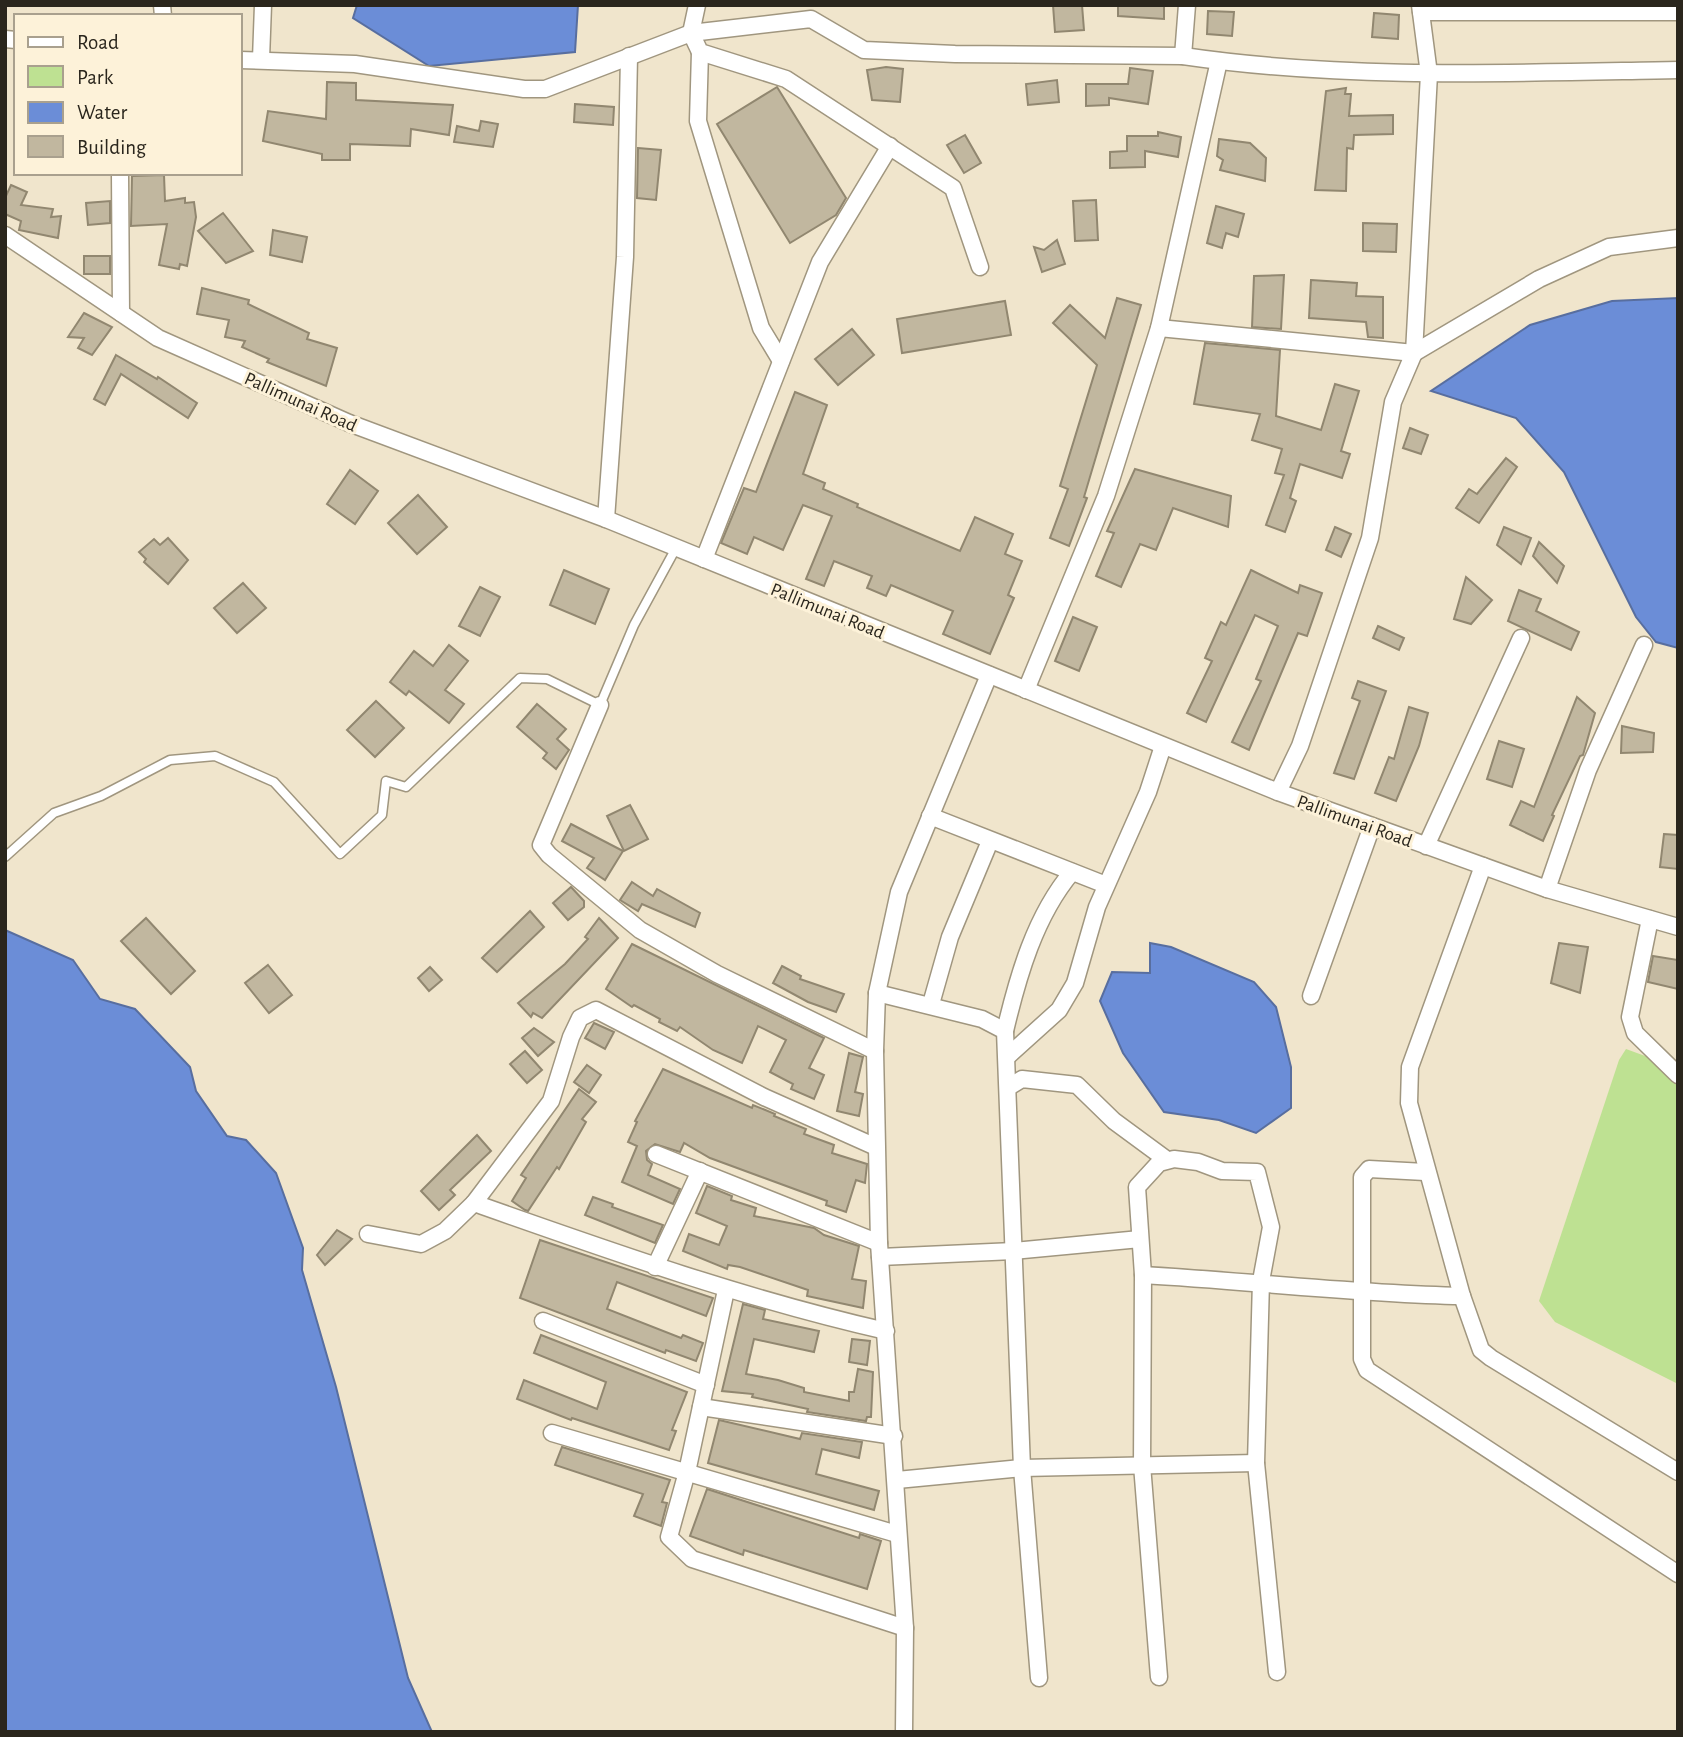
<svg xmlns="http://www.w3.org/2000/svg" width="1683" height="1737" viewBox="0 0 1683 1737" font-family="'Alegreya Sans',sans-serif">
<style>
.green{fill:#bee192}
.water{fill:#6b8dd7;stroke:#586e9f;stroke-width:2}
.building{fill:#c1b79f;stroke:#918770;stroke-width:2}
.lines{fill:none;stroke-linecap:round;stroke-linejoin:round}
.service-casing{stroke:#a0967f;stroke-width:11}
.minor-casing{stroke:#a0967f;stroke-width:19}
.service{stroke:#fff;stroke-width:8}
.minor{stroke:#fff;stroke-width:16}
.labels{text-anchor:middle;stroke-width:6;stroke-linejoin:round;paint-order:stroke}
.street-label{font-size:19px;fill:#2a261d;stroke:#fdf2d9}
</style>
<rect width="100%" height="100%" fill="#f0e5cc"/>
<path class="green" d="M1626,1049L1678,1068V1384L1555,1322L1539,1301L1619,1060Z"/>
<g class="water">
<path d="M357,5H578L575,52L429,66L353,18Z"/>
<path d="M1678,298V648L1656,642L1636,617L1564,472L1516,418L1431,391L1530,325L1612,301Z"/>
<path d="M5,930L73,960L100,999L135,1009L190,1067L196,1091L227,1136L246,1140L276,1173L303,1248L302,1270L336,1387L408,1678L432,1732H5Z"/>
<path d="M1150,943L1171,947L1254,982L1276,1007L1291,1067V1108L1256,1133L1219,1120L1164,1112L1123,1053L1100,1001L1112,972L1150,973Z"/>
</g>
<g class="building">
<path d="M1053,5H1082L1084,30L1055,32Z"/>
<path d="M1118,5H1164V19L1118,16Z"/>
<path d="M1208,11L1234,12L1232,36L1207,34Z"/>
<path d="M1374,13L1399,15L1398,39L1372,37Z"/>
<path d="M886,67L903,69L900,102L872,100L867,70Z"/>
<path d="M1130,68L1153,71L1148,104L1109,98V105L1086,106V84H1128Z"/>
<path d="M1057,80L1059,102L1028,105L1026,84Z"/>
<path d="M327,82L356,83V100L453,105L449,135L411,129L410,146L350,144V160H322V154L263,141L268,111L326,119Z"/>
<path d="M777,87L846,198L836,215L790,243L717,124Z"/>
<path d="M1346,88L1345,94H1351L1349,116L1393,115V134L1354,135L1353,149L1347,148L1346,191L1315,190L1326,91Z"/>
<path d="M575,104L614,107L613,125L574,122Z"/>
<path d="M481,121L498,124L493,147L454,142L457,126L479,131Z"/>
<path d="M1158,132L1181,137L1178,157L1145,151V167L1110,168V152L1127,151V136H1158Z"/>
<path d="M965,135L981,163L964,173L947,145Z"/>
<path d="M1219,139L1250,143L1266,158L1265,181L1220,170L1223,160L1217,156Z"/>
<path d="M638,148L661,150L656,200L637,198Z"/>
<path d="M164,175L165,201L185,198V203L194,202L196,217L187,266L180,264L179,269L159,265L167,224L131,226L132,176Z"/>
<path d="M11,185L27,192L21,205L53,209L51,217L61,216L58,238L19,230L21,221L5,214V198Z"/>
<path d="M1096,200L1098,240L1075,241L1073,201Z"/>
<path d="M110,201V223L88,225L86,203Z"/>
<path d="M1216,206L1244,214L1238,237L1226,233L1222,248L1207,243Z"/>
<path d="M223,213L253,251L226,263L198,231Z"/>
<path d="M1363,223L1397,224L1396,252L1363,251Z"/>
<path d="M273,230L307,237L302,262L270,255Z"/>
<path d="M1057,240L1065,264L1042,272L1034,247L1044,250Z"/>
<rect x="84" y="256" width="26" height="18"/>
<path d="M1284,275L1281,329L1252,327L1254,276Z"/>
<path d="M1311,280L1357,283L1356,296L1383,297V338L1368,337L1366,322L1309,318Z"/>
<path d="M202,288L249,300L248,304L309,333L307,339L337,348L326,386L267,362L269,359L242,347L245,341L225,337L229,320L197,314Z"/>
<path d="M1117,298L1141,305L1084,497L1087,498L1069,546L1050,538L1068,489L1060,486L1097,365L1053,323L1070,305L1105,338Z"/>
<path d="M1005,301L1011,335L902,353L897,319Z"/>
<path d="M84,313L112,327L92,355L78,348L84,338L68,337Z"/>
<path d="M852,329L874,355L838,385L815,359Z"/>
<path d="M1205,343L1280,350L1276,416L1321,430L1335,384L1359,391L1341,451L1350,454L1342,478L1300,464L1290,498L1296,501L1285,532L1266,525L1284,475L1275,473L1282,449L1252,440L1260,414L1194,404Z"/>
<path d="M116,355L157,379L158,377L197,403L188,418L121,374L105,405L94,399Z"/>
<path d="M795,392L827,405L803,474L825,483L823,489L858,504L857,507L960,551L975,517L1013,534L1005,554L1022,561L1008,595L1014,598L990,654L943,634L953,611L891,585L886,596L867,588L872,576L834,561L824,586L806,579L832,516L803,505L783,550L754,537L747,554L721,543L744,488L756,492Z"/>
<path d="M1410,428L1428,435L1421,454L1403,448Z"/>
<path d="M1506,458L1517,467L1479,523L1456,508L1469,489L1477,494Z"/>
<path d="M1135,469L1231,496L1228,527L1173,508L1156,550L1140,544L1121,587L1096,576L1114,533L1107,531Z"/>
<path d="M350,470L378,491L355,524L327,504Z"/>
<path d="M418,495L447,527L417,554L388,523Z"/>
<path d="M1335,527L1351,534L1341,557L1326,550Z"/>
<path d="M1504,527L1531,538L1521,564L1497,545Z"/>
<path d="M168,538L188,560L168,584L144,562L146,559L139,552L154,539L160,545Z"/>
<path d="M1539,542L1564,566L1557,583L1533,556Z"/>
<path d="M564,570L609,589L595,624L550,605Z"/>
<path d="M1251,570L1298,593L1300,585L1322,593L1307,636L1298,633L1249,750L1232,742L1261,681L1256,679L1278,626L1255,615L1206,722L1187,713L1212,661L1205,658L1221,622L1226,625Z"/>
<path d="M1466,577L1492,600L1471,624L1454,619Z"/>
<path d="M243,583L266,608L237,633L214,608Z"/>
<path d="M480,587L500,597L480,636L459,626Z"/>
<path d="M1519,590L1541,599L1536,611L1579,632L1571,650L1508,621Z"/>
<path d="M1073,617L1097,627L1079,671L1055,661Z"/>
<path d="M1378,626L1404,638L1399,650L1373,638Z"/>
<path d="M449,645L468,661L445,690L464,704L449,723L409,691L406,695L390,682L414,651L433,666Z"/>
<path d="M1358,681L1386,691L1354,779L1334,773L1360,701L1352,698Z"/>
<path d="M1577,697L1595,713L1583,755L1580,756L1552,815L1554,816L1543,841L1510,825L1521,801L1534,807Z"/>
<path d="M376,701L404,728L375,757L347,730Z"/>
<path d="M537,704L566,729L557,739L569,750L556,769L543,758L547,753L517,727Z"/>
<path d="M1409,707L1428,713L1419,746L1396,801L1375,793L1389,757L1394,759Z"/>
<path d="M1622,726L1654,733L1653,752L1621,753Z"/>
<path d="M1499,741L1524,749L1512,787L1487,779Z"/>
<path d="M630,805L648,839L624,851L607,816Z"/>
<path d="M571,824L623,851L605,880L587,868L594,858L562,841Z"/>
<path d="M1664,834L1678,835V869L1660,867Z"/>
<path d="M632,882L653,896L657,889L700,913L695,927L642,904L638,911L620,900Z"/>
<path d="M571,887L584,901V907L568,920L553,903Z"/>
<path d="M530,911L544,927L497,972L482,958Z"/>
<path d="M146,918L195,971L171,994L121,941Z"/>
<path d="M599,918L618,938L542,1018L533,1013L531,1017L518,1003L565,964L588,939L585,937Z"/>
<path d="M1559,943L1588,947L1580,993L1551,983Z"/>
<path d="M632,944L824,1038L809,1068L824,1075L814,1099L791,1089L793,1084L770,1072L786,1040L758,1026L742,1063L713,1050L680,1027L677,1031L659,1022L660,1019L634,1005L632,1007L606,989Z"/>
<path d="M1653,956L1678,960V989L1648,982Z"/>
<path d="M268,965L292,995L269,1013L245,983Z"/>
<path d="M782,966L801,976L800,979L844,994L836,1012L808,1002L773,983Z"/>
<path d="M430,967L442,980L429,991L418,978Z"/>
<path d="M594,1023L614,1032L605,1049L585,1038Z"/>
<path d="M534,1028L554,1042L538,1056L522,1038Z"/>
<path d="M525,1051L542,1070L527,1083L510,1064Z"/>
<path d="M849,1053L863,1057L855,1092L863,1094L859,1116L837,1111Z"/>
<path d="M587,1065L601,1075L589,1093L574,1082Z"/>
<path d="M663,1069L752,1108L753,1105L775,1114L774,1116L806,1129L804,1134L834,1145L832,1153L867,1164L865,1183L856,1180L846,1212L826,1205L827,1201L710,1158L684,1143L680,1152L655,1144L646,1151L647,1160L652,1164L648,1175L680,1189L673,1204L622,1182L637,1146L628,1142L637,1122L635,1121Z"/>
<path d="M579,1089L596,1102L582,1119L586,1122L559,1169L557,1167L528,1211L525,1210L512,1201L526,1178L521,1175Z"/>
<path d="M477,1135L491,1151L450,1190L455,1195L439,1210L421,1191Z"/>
<path d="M707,1186L732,1196L731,1200L756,1208L754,1216L814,1228L824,1235L859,1246L852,1279L866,1281L863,1308L807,1296L808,1290L740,1267L728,1265L727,1269L683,1251L689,1234L719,1245L727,1226L696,1213Z"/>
<path d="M593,1197L613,1204L612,1207L663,1225L655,1243L585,1215Z"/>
<path d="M337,1230L352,1239L325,1265L317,1255Z"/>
<path d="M540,1240L713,1298L706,1316L617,1282L607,1309L681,1338L683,1335L703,1343L696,1361L666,1350L665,1353L520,1298Z"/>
<path d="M743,1304L765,1310L763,1319L819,1331L814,1352L754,1339L746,1374L778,1380L804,1388V1392L849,1401V1392H854L858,1369L873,1372L871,1417H867L866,1421L807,1412L808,1409L752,1397L753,1394L722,1391Z"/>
<path d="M541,1335L687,1392L672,1430L676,1431L669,1450L572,1418L571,1420L517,1399L524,1380L597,1409L606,1382L534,1353Z"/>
<path d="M852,1339L870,1341L867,1365L849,1362Z"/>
<path d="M719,1420L800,1439L802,1433L862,1442L859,1458L822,1449L816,1474L879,1491L874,1510L708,1463Z"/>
<path d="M562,1447L670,1480L662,1502L667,1503L661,1526L634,1516L643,1494L555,1465Z"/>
<path d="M707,1489L859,1538L860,1534L881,1541L867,1589L744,1550L743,1555L690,1536Z"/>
</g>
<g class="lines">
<g class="service-casing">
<path id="service" d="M5,857L54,813L101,796L170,760L215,756L274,782L340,854L382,815L386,781L406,787L520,678L547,679L600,705L634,625L676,548"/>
</g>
<g class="minor-casing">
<g id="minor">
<path d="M162,5L163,16"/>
<path d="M697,5L691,33L700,52L786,79L953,188L980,267"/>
<path d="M1421,12H1678"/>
<path d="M5,39L16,40"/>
<path d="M700,52L698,121L761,328L781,361"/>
<path d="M1183,56L1187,5"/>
<path d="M261,59L263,5"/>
<path d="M240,60L355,64L524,89H545L691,33L811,19L864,50L955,54L1183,56C1346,80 1514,73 1678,70"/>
<path d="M120,173L121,313"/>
<path d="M5,235L158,338L349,423L606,519L1278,792L1547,889L1678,927"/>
<path d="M1159,328L1414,353L1539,279L1609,247L1678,238"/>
<path d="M606,519L625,257L629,56"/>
<path d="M704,559L820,262L890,146"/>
<path d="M1026,690L1106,496L1159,328L1219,61"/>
<path d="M600,705L541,845L549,855L640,930L717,974L875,1051"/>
<path d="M1278,792L1300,746L1370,538L1393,402L1414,353L1429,74L1420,5"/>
<path d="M930,816L1106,885"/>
<path d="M1426,846L1521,638"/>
<path d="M1483,866L1410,1067L1409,1103L1462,1296L1481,1350L1491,1358L1678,1472"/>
<path d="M1547,889L1588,770L1644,645"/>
<path d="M1650,919L1630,1017L1635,1033L1678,1075"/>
<path d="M877,993L982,1019L1005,1031L1022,1468L1039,1678"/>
<path d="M1311,996L1372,826"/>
<path d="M931,1004L950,937L990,841"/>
<path d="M1005,1031C1018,976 1035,916 1072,872"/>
<path d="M1008,1056L1059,1010L1075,983L1097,907L1148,792L1163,746"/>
<path d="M1009,1087L1022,1079L1077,1085L1114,1121L1167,1160"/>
<path d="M656,1154L879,1243"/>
<path d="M1425,1172L1369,1169L1362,1177V1359L1367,1370L1678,1574"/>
<path d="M474,1203C610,1251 745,1299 886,1331"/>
<path d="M368,1234L421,1244L445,1231L474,1203L551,1101L571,1037L580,1018L596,1010L764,1097L876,1147"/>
<path d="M880,1257L1014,1251L1140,1239"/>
<path d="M655,1267L700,1171"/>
<path d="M1143,1275C1249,1281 1355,1294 1462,1296"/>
<path d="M726,1290L687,1472L669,1537L692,1559L905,1628"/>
<path d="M543,1321L706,1385"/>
<path d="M701,1407L894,1436"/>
<path d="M552,1433L897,1534"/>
<path d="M897,1480L1022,1468L1256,1463"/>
<path d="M1159,1677L1142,1465L1143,1275L1137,1187L1159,1163L1174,1159L1198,1162L1222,1171L1257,1172L1271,1227L1261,1281L1256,1463L1277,1672"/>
<path d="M904,1732L905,1628L879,1243L875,1051L877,993L899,892L989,675"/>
</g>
</g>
<use href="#service" class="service"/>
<use href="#minor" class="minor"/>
</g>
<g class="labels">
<g class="street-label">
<text transform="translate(301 401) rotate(24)" y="7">Pallimunai Road</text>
<text transform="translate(828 610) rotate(22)" y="7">Pallimunai Road</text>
<text transform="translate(1355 820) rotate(20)" y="7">Pallimunai Road</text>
</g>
</g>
<rect width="1683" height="1737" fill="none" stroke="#2a261d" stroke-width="14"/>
<rect x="14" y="14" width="228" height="161" fill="#fdf2d9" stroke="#a9a08e" stroke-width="2"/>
<rect x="28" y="37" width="35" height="10" fill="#ffffff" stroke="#a9a08e" stroke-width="2"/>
<text x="77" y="49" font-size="21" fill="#2a261d">Road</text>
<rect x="28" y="66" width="35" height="21" fill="#bee192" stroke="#a9a08e" stroke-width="2"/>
<text x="77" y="84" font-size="21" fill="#2a261d">Park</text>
<rect x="28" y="102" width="35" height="21" fill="#6b8dd7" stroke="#a9a08e" stroke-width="2"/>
<text x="77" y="119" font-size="21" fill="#2a261d">Water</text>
<rect x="28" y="136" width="35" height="21" fill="#c1b79f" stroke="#a9a08e" stroke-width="2"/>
<text x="77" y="154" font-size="21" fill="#2a261d">Building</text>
</svg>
